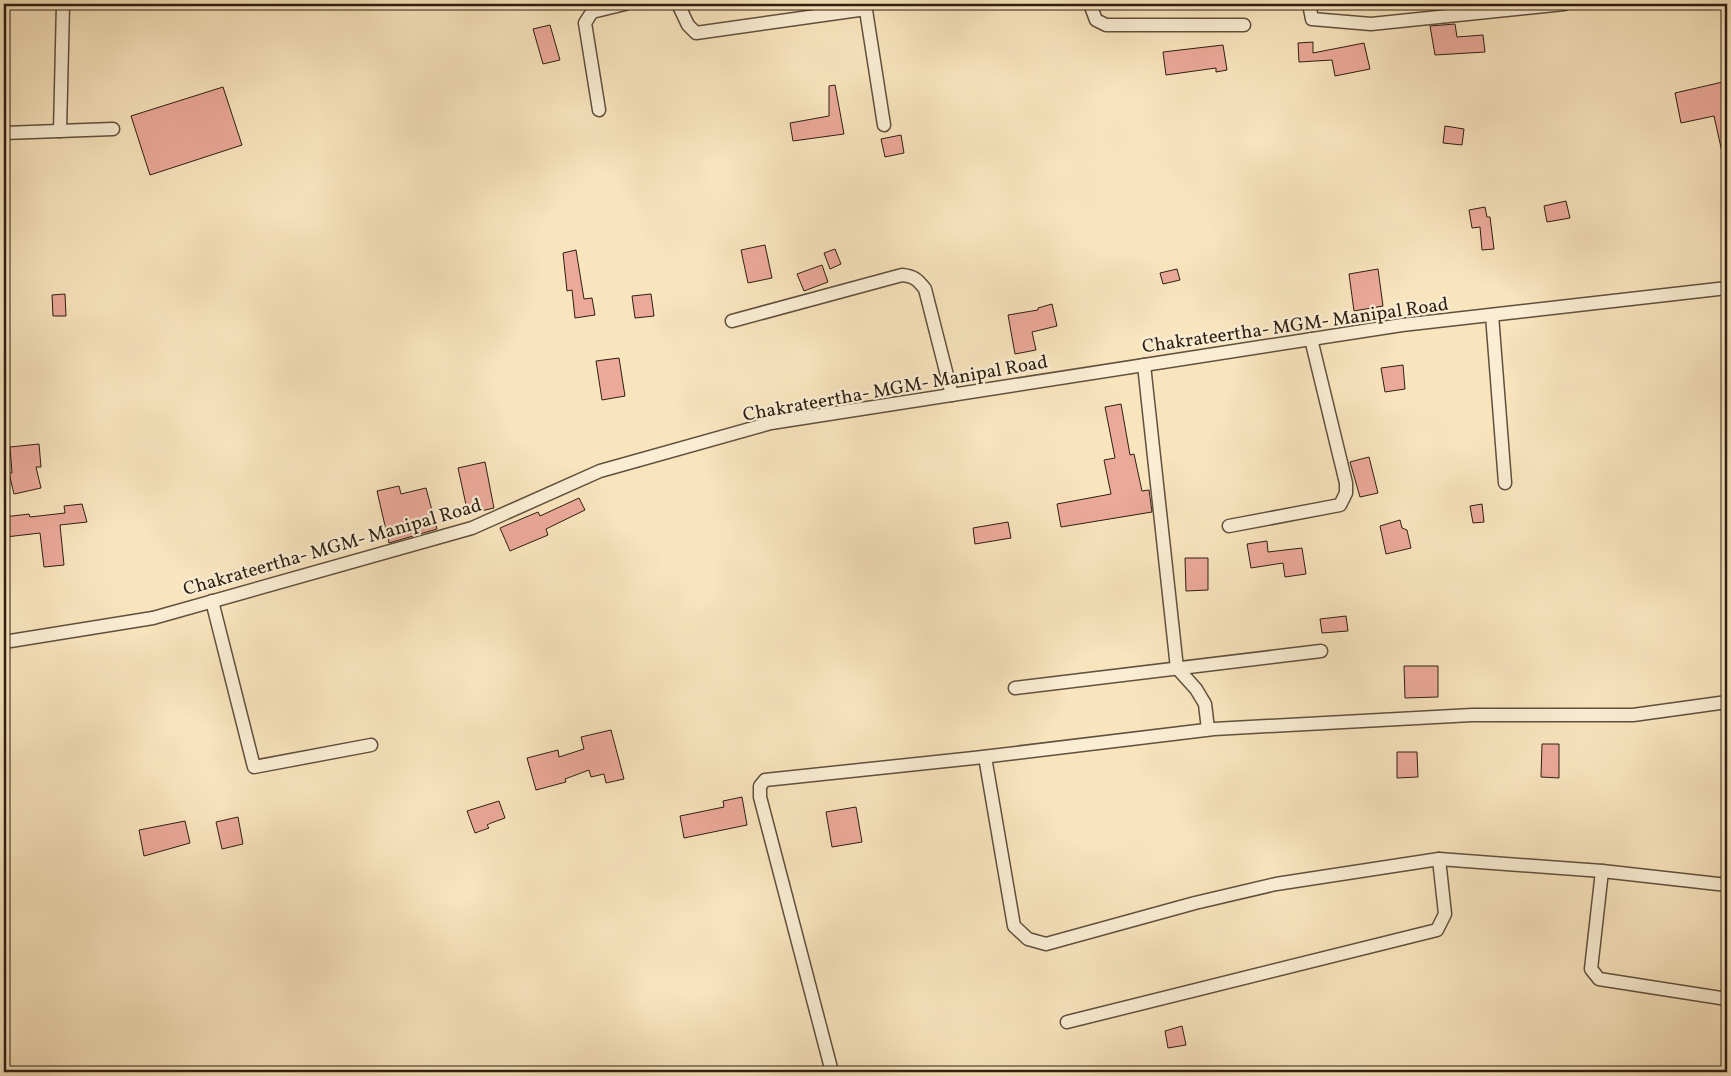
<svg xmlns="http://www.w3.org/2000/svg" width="1731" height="1076" viewBox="0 0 1731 1076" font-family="Vollkorn,serif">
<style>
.building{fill:#eba99a;stroke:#2e1e12}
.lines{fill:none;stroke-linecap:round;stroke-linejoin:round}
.street-casing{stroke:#60503d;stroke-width:15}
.street{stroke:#faedd4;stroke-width:12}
.labels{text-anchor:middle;stroke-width:4.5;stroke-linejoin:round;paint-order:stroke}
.street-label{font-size:19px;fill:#2e1e12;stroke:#faedd4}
</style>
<rect width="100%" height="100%" fill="#f8e4bd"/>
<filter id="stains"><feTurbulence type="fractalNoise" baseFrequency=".004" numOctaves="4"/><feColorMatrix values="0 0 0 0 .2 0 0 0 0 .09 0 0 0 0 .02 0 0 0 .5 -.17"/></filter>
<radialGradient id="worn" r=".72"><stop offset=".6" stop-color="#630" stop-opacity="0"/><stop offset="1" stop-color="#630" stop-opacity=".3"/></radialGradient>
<g class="building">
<path d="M1455,24L1457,37L1483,35L1485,52L1435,55L1430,26Z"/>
<path d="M550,25L560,60L543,64L533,29Z"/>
<path d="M1313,42V53L1364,43L1370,69L1335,76L1332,60L1299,62L1298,43Z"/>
<path d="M1223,45L1227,70L1216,72V68L1166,75L1163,52Z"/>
<path d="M1727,81V151L1722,152L1714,116L1681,123L1675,93Z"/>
<path d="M835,85L844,134L793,141L790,123L829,116V86Z"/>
<path d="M223,87L242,145L150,175L131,116Z"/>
<path d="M1445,126L1464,129L1462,145L1443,143Z"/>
<path d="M901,135L904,153L885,157L881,139Z"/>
<path d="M1566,201L1570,218L1547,222L1544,206Z"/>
<path d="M1485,207L1487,217H1490L1494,249L1482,250L1480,227L1472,228L1469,210Z"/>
<path d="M765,245L772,278L748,283L741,250Z"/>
<path d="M835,249L841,264L830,269L824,253Z"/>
<path d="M576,250L584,299L592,298L595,315L575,318L572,290L567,291L563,253Z"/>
<path d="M822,265L828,282L804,291L797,274Z"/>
<path d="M1177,269L1180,280L1163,284L1160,273Z"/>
<path d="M1378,269L1383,306L1354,311L1349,274Z"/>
<path d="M65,294L66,316H53L52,295Z"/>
<path d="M651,294L654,316L635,318L632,296Z"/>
<path d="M1052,304L1057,326L1032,332L1036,350L1015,354L1008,315L1038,310V308Z"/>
<path d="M619,358L625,396L602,400L596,361Z"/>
<path d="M1403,365L1405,389L1385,392L1381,368Z"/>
<path d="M1121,404L1130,455L1134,454L1142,491L1149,490L1152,512L1061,527L1057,504L1111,494L1104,460L1115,458L1105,407Z"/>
<path d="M39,444L41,467H36L41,488L14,494L9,473H12L10,447Z"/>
<path d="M1369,457L1378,493L1360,497L1350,462Z"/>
<path d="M485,462L494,508L468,514L458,468Z"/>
<path d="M399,486L401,494L426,488L437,529L389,543L377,491Z"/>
<path d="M579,498L585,510L546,529L548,535L510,551L500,528L538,512L540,516Z"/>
<path d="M82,504L87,522L60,525L64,565L44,567L40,533L6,537L4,517L29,514L30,517L65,513L64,506Z"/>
<path d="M1482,504L1484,522L1473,523L1470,506Z"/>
<path d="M1400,520L1402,528L1407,530L1411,548L1386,554L1380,526Z"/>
<path d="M1008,522L1011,538L975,544L973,528Z"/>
<path d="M1267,541L1268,552L1302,548L1306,574L1285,577L1283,563L1251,568L1247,544Z"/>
<path d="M1185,558H1208V590L1186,591Z"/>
<path d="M1346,616L1348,631L1322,633L1320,619Z"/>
<path d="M1404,666H1438V697L1405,698Z"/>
<path d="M611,730L624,779L606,783L604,774L591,777L589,770L565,779L566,782L536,790L527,758L558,750L559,757L584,749L581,737Z"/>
<path d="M1542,744H1559V778L1541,777Z"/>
<path d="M1397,752H1417L1418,777L1397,778Z"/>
<path d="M742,797L747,825L684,838L680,816L724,807L723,801Z"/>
<path d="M499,801L505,818L491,823L487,825L489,828L475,833L467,811Z"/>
<path d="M856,807L862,842L832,847L826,812Z"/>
<path d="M238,817L243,844L222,849L216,822Z"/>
<path d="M185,821L190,843L144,856L139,830Z"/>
<path d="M1182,1026L1186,1045L1168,1048L1165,1031Z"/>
</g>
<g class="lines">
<g class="street-casing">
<g id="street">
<path d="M678,4L688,25L696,33L866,9"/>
<path d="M865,4L884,125"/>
<path d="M1090,4L1096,20L1106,25H1244"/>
<path d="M1309,4L1312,19L1371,24L1564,4"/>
<path d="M599,110L585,23L592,12L625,4"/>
<path d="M60,131L63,4"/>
<path d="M4,133L113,129"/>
<path d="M1492,315L1505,483"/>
<path d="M732,321L902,275C914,276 918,280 925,289L952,395"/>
<path d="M1144,365L1177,668L1196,689L1205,704L1208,729"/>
<path d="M1229,526L1340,505L1346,493V483L1311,339"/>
<path d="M212,601L254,767L371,745"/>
<path d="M4,642L153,618L472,528L600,471L771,423L1402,325L1727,288"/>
<path d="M1015,688L1321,651"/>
<path d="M985,757L1014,926L1028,939L1046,944L1195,903L1276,884L1439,859L1602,871L1727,885"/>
<path d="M1602,871L1591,969L1599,979L1727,999"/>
<path d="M1067,1022L1437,930L1445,914L1439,859"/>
<path d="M832,1072L760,797V786L765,780L974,758L1214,729L1472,715H1633L1727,702"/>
</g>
</g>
<use href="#street" class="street"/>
</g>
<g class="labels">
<g class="street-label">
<text transform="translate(1295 324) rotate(-8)" y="7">Chakrateertha- MGM- Manipal Road</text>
<text transform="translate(895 387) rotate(-10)" y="7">Chakrateertha- MGM- Manipal Road</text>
<text transform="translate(332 546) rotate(-16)" y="7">Chakrateertha- MGM- Manipal Road</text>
</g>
</g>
<rect width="1731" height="1076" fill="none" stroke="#f8e4bd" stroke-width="20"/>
<rect x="5" y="5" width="1721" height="1066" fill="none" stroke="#2e1e12" stroke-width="2.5"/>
<rect x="10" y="10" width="1711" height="1056" fill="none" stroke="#2e1e12"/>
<rect width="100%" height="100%" filter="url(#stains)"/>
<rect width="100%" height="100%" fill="url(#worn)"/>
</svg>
